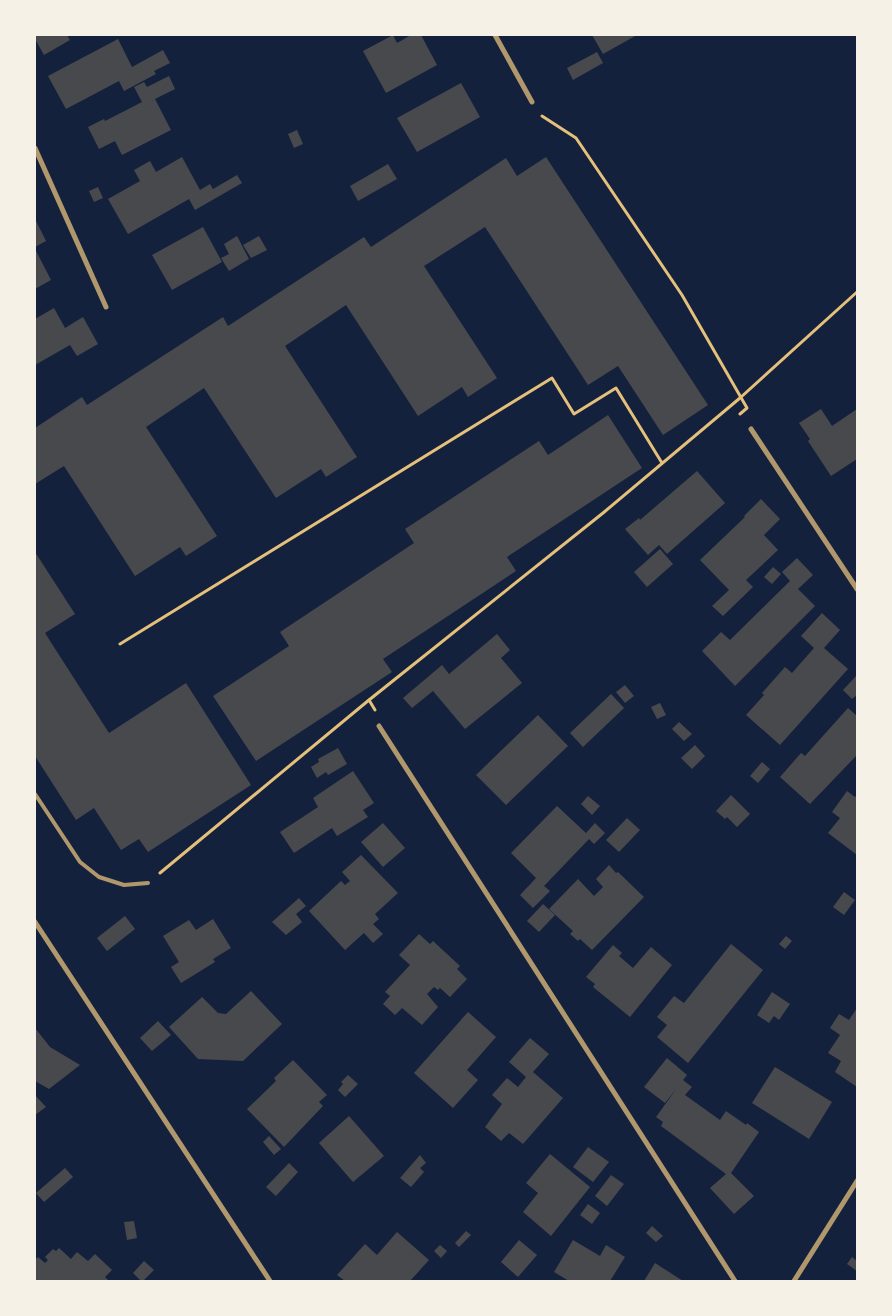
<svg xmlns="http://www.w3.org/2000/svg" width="892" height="1316" viewBox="0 0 892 1316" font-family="'Noto Serif',serif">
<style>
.building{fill:#48494c}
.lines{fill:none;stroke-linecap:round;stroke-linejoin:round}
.path{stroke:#e5c07b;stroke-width:3}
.service{stroke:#b1986c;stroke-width:4}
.minor{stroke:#b1986c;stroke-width:5}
</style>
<rect width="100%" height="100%" fill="#14213d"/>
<g class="building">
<path d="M35,35H67L70,40L44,55L35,39Z"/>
<path d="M393,35L397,43L411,35H421L437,65L386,93L363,51Z"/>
<path d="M592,35H637L603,54Z"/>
<path d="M118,39L132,67L163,50L170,63L154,71L156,74L124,91L119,81L66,109L48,76Z"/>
<path d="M597,52L603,63L573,80L567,68Z"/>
<path d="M169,76L175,89L155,99L171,130L122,155L115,141L99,149L88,127L104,119L105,121L142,102L134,87L144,82L147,87Z"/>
<path d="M461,83L480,117L417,152L397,118Z"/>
<path d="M297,130L303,144L294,148L288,134Z"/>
<path d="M182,157L200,190L210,184L213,189L237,175L242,183L195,210L189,199L128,234L108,199L140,181L134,170L150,161L156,172Z"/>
<path d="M546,157L708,405L663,435L618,366L588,385L485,227L424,266L497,378L468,397L462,387L418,416L346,305L285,346L357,457L326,477L321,469L276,498L204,388L146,427L217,536L186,556L180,547L135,576L64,466L35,484V428L82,397L87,405L223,317L228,326L364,237L371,247L506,158L517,176Z"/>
<path d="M388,164L397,179L358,201L350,186Z"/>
<path d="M98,187L103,198L94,202L89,191Z"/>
<path d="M35,219L46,241L35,247Z"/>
<path d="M203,227L222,262L172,290L152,255Z"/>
<path d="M237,236L249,259L229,271L221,258L229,254L224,244Z"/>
<path d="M259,236L267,250L251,258L243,245Z"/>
<path d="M35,249L51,280L35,289Z"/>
<path d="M54,308L65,328L83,317L98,344L77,356L70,345L35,365V319Z"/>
<path d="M821,409L832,426L857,409V459L831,476L808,441L810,439L799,423Z"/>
<path d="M608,415L642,468L507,557L516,571L383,659L392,672L256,761L213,696L289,646L280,632L414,543L405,529L539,441L548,455Z"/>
<path d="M697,471L725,503L667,554L659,545L648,555L625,529L639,518L640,520Z"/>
<path d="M761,499L780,519L764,535L778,550L746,580L753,587L723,616L712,606L729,590L700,560L745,517L744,516Z"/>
<path d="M660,549L673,564L647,587L634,572Z"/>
<path d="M35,552L75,614L45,633L109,733L186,683L251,785L148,852L139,839L121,850L94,808L76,820L35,756Z"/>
<path d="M797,558L813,575L798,589L815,606L735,686L702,651L721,632L730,640L790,581L782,572Z"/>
<path d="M773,567L781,574L772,584L764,577Z"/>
<path d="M822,613L840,630L824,648L848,669L780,745L746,715L764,695L762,693L785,667L792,673L814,648L801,636Z"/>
<path d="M497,634L510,650L501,658L522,683L465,729L433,691L412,708L403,698L442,665L449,674Z"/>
<path d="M857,675V695L852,699L843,690Z"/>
<path d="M625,685L634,696L625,703L616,692Z"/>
<path d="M611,694L624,708L583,747L570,733Z"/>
<path d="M660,703L666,715L657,719L651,707Z"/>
<path d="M848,708L857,716V755L810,804L780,777L801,753L805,756Z"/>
<path d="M538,715L568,746L506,805L476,775Z"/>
<path d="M679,722L692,734L684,741L672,729Z"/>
<path d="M695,745L705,756L692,769L681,758Z"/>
<path d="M338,748L347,764L328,775L326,772L317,778L311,767L319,762L318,759Z"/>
<path d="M762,762L770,769L758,783L750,776Z"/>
<path d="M353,771L374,803L363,810L368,817L337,836L332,828L294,853L280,832L318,807L313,798Z"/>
<path d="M847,791L855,797L857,795V855L828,833L840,818L832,812Z"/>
<path d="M731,795L750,814L737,827L727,817L725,819L716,811Z"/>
<path d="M588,796L600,806L592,815L581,804Z"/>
<path d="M557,806L586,833L595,823L605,833L594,844L589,839L544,886L550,891L533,908L520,895L536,878L511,853Z"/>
<path d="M627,818L640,830L619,852L606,840Z"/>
<path d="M383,823L405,848L383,867L361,842Z"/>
<path d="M361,855L398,893L375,914L379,919L373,924L383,934L373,943L364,933L345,950L309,911L341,881L345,885L350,881L342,872Z"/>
<path d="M609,865L616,873L618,872L644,897L592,950L580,939L578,941L570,934L573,931L549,909L578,879L594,896L603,887L596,879Z"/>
<path d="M844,892L855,900L844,915L833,907Z"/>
<path d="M299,898L306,906L296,914L302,922L286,935L272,922Z"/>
<path d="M543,904L555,915L539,932L527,921Z"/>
<path d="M125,916L135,929L107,951L97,938Z"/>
<path d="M213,919L231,948L213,959L215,962L181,983L171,967L179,962L163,936L189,920L196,930Z"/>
<path d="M419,934L430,944L433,941L460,966L457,969L467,979L450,997L440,988L438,990L434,987L427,994L438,1007L422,1025L402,1008L395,1015L383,1004L390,996L385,992L410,965L399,955Z"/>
<path d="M786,936L792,941L785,949L779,944Z"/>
<path d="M731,944L763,970L688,1063L657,1037L667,1025L657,1017L674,996L684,1003Z"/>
<path d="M613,945L622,953L619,956L633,968L651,947L672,965L630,1017L593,987L595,984L586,977Z"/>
<path d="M251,991L282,1024L243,1061L198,1059L169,1027L202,997L218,1013L226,1014Z"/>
<path d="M772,992L790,1004L779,1020L774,1016L769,1023L757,1015Z"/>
<path d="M857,1008V1087L835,1072L841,1061L828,1053L840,1035L830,1028L839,1014L849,1020Z"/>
<path d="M468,1012L496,1037L467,1070L478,1080L453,1108L414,1073Z"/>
<path d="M158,1021L171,1035L152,1051L140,1038Z"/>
<path d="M35,1028L50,1047L80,1065L49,1089L35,1081Z"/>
<path d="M530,1038L549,1054L533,1072L563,1098L523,1144L509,1133L501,1141L485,1127L502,1104L492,1095L507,1078L518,1087L526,1077L509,1062Z"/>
<path d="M667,1058L687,1075L683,1080L692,1087L685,1095L720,1120L726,1111L746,1125L747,1123L759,1132L731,1173L754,1196L734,1214L710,1188L726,1174L661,1126L663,1122L656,1117L677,1088L665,1103L644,1087Z"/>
<path d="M293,1060L327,1095L319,1102L323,1106L284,1147L247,1109L276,1081L274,1078Z"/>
<path d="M775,1067L832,1102L809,1139L752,1103Z"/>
<path d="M348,1075L358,1084L345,1097L338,1090L343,1084L341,1082Z"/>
<path d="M35,1095L46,1107L35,1115Z"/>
<path d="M349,1116L384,1156L353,1182L319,1143Z"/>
<path d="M269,1136L281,1149L274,1155L263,1142Z"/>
<path d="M588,1147L609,1162L593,1182L573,1167Z"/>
<path d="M550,1154L590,1187L551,1236L523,1212L538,1193L526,1183Z"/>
<path d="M420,1155L426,1163L420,1168L424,1172L411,1187L400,1178Z"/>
<path d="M289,1163L298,1172L276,1196L266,1187Z"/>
<path d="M65,1168L73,1177L44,1202L36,1193Z"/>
<path d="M611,1175L624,1184L607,1206L595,1196Z"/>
<path d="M588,1204L600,1213L592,1224L580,1215Z"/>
<path d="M134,1221L137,1238L127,1240L124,1222Z"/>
<path d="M652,1226L663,1236L656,1242L646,1233Z"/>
<path d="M466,1231L471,1235L459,1247L455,1243Z"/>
<path d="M397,1232L429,1260L410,1281H345L337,1275L365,1244L377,1255Z"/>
<path d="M519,1240L537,1255L518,1277L501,1262Z"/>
<path d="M573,1240L600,1256L606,1245L625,1257L610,1281H569L554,1272Z"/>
<path d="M440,1245L447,1251L441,1258L434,1251Z"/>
<path d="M59,1248L71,1259L77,1252L88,1261L95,1254L112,1270L105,1277L109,1281H35V1260L38,1257L45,1263L48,1260L45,1257L53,1249L56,1251Z"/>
<path d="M852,1257L857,1261V1271L847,1264Z"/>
<path d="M144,1261L154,1270L143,1281H141L133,1273Z"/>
<path d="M655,1263L683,1281H644Z"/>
</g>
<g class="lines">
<g class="path">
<path d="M542,116L576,138L682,295L747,408L740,414"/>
<path d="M120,644L552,378L574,414L616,388L662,463"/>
<path d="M369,700L375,710"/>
<path d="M160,873L369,700L603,513L740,398L857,292"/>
</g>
<path class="service" d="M35,794L80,862L99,877L124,885L148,883"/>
<g class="minor">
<path d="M495,35L532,102"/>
<path d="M35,148L106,307"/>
<path d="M751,429L857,589"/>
<path d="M379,726L735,1281"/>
<path d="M35,922L270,1281"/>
<path d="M794,1281L857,1181"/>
</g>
</g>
<rect width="892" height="1316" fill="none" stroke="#f6f1e7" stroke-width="72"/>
</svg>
